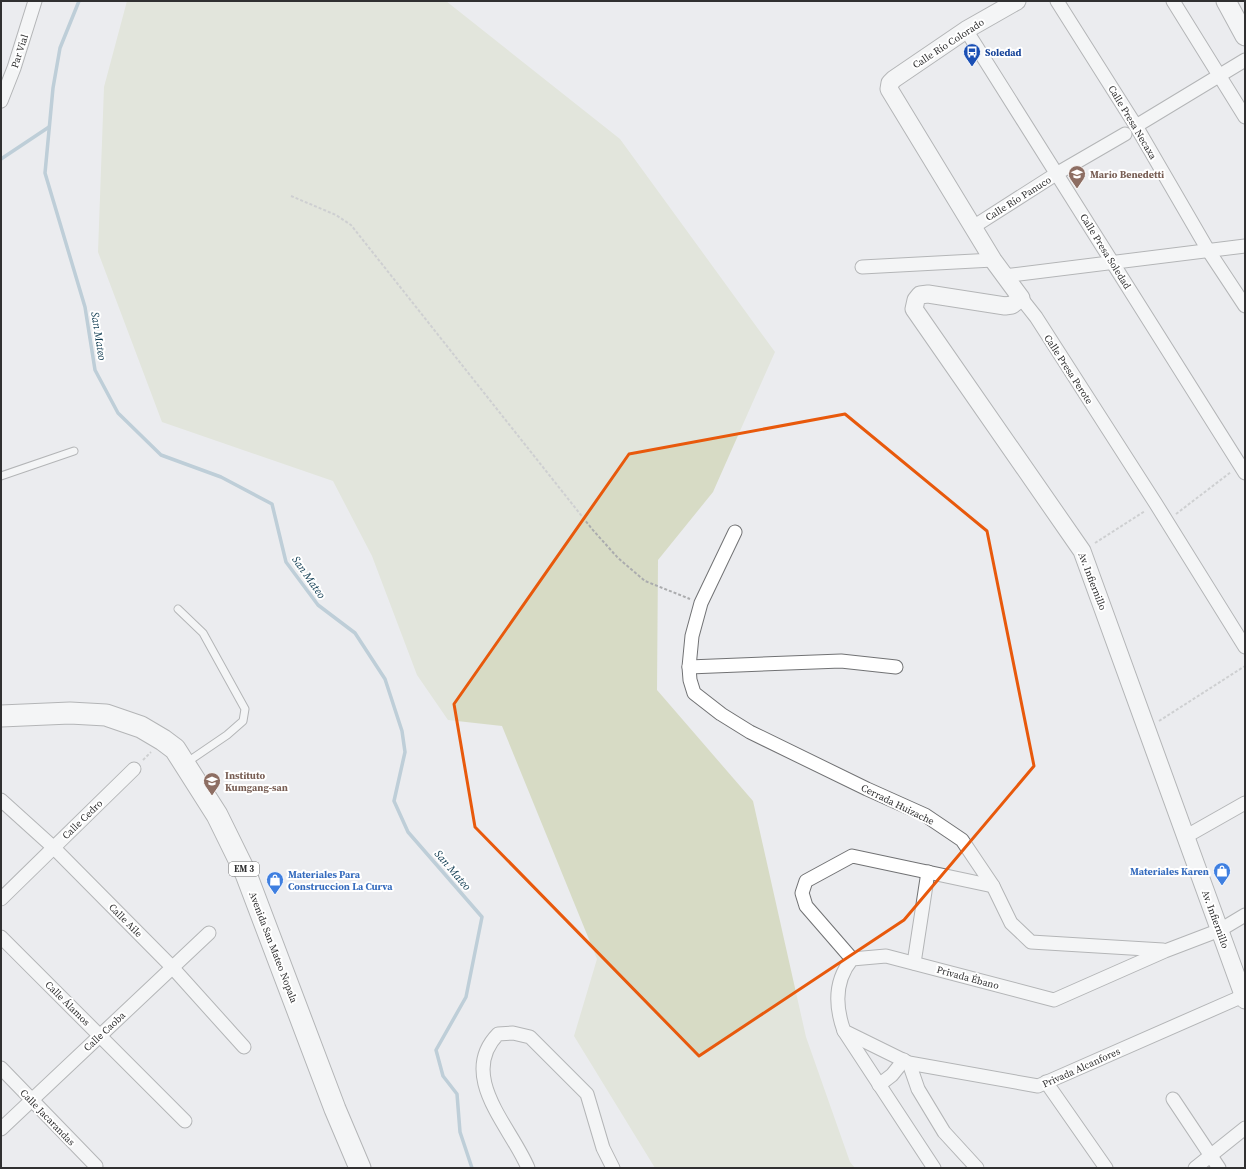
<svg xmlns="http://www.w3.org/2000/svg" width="1246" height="1169" viewBox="0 0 1246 1169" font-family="'Source Serif 4',serif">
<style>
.green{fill:#d7dbc5}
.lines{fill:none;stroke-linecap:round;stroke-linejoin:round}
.stream{stroke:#87a8bc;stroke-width:3.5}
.service-casing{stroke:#717274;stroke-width:9}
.minor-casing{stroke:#717274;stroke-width:15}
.tertiary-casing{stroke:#717274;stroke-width:19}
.secondary-casing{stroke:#717274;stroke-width:21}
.primary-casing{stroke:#717274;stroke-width:23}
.path{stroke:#abacae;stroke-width:2;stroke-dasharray:3 2;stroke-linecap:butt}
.service{stroke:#fff;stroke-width:7}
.minor{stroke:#fff;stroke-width:13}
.tertiary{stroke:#fff;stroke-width:17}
.secondary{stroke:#fff;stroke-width:19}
.primary{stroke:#fff;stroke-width:21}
.marked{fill:none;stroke:#e8590c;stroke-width:3;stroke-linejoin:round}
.labels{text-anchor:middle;stroke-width:4;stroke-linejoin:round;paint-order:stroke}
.shield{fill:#fff;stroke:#6e6e6f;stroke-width:1}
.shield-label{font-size:9px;font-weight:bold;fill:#303031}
.street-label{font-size:10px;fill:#303031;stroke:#fff}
.transit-label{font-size:10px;font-weight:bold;fill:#164399;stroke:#fff;text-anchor:start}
.education-label{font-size:10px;font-weight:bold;fill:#785e54;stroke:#fff;text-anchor:start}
.shop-label{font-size:10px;font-weight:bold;fill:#366cbe;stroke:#fff;text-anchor:end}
.water-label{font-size:11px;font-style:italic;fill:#0f3b51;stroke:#fff}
</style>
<rect width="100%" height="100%" fill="#ebecef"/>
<path class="green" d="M127,1H446L620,139L775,352L713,492L658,560L657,690L753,801L806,1037L850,1162L855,1168H655L574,1036L597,959L502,726L448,720L417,675L372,556L333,481L162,422L98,252L104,87Z"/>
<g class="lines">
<g class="stream">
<path d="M79,1L60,48L53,88L45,173L85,307L95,370L118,413L161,455L221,477L272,504L286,562L318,605L355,633L385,679L402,731L405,752L394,801L408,832L482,917L466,997L436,1050L443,1076L457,1094L460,1132L472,1168"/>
<path d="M1,159L49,127"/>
</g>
<g class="service-casing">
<g id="service">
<path d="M1,476L74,451"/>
<path d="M178,609L203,633L245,709L243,721L227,735L186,763"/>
</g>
</g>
<g class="minor-casing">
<g id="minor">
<path d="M1057,1L1136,126L1208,250L1245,306"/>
<path d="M1173,1L1245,117"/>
<path d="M966,30L1245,473"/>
<path d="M1,101L14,68L35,1"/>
<path d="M1136,126L1245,60"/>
<path d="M973,227L1056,174L1125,134"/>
<path d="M862,267L993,260"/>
<path d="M1004,276L1245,246"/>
<path d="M1021,298L1036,317L1156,504L1245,647"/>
<path d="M735,532L701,603L692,636L689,667L690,680L694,693L721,714L750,732L867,789L925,815L962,840L993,886L1011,923L1031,942L1163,950"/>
<path d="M689,667L841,661L896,667"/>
<path d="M1,800L53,847L172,967L244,1047"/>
<path d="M1185,837L1245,803"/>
<path d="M1,899L134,769"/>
<path d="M1,937L185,1121"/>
<path d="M852,959L806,906L802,893L806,881L852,856L993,886"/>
<path d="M914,963L928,872"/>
<path d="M1243,996L1038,1086L909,1063L844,1031C835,1006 834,981 852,959L886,956L1054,1000L1165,951L1220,930L1245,915"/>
<path d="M844,1031L934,1168"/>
<path d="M909,1063L918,1089L944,1132L977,1168"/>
<path d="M1,1068L96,1166"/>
<path d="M1046,1082L1106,1168"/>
<path d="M879,1085L892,1075L904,1060"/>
<path d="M1173,1099L1219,1168"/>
<path d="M1,1129L209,933"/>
<path d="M528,1168C511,1127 457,1076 498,1034L513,1033L530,1037L587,1094L603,1148L613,1168"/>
<path d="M1195,1168L1245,1128"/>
</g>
</g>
<g class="tertiary-casing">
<path id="tertiary" d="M1017,1L966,30L894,79L890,83L889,89L993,260L1021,298L1012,305L1005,306L928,294L920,295L916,300L914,309L1082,551L1245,1000"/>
</g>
<g class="secondary-casing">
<path id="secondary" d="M1226,1L1245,36"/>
</g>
<g class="primary-casing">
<path id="primary" d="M1,716L70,713L106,715L141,727L163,740L175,749L217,815L246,874L335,1109L360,1168"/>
</g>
<g class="path">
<path d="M291,196L336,215L351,225L592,529L618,558L645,581L690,599"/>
<path d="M1176,514L1231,472"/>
<path d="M1095,543L1145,511"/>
<path d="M1159,721L1245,666"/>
<path d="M143,760L151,752"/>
</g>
<use href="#service" class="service"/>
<use href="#minor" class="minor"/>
<use href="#tertiary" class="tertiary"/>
<use href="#secondary" class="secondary"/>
<use href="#primary" class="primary"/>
</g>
<path d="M0 0H1246V1169H0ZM845,414L987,531L1034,766L904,920L699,1056L475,827L454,704L629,454Z" fill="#ebecef" fill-opacity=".55" fill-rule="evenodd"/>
<path class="marked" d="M845,414L987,531L1034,766L904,920L699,1056L475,827L454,704L629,454Z"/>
<defs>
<g id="bus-pin" transform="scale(0.9)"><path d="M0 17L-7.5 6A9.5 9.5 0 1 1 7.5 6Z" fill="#1a4fb4" stroke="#fff"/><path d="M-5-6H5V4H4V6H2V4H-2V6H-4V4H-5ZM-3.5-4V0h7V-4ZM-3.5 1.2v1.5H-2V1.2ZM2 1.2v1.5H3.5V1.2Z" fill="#fff"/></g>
<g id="school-pin" transform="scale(0.9)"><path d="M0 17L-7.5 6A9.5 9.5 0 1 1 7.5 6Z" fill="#8d6e63" stroke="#fff"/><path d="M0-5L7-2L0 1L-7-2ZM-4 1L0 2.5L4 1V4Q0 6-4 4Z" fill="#fff"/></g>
<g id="shop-pin" transform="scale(0.9)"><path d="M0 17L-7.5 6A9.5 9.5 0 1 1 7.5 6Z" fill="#3f7fe0" stroke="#fff"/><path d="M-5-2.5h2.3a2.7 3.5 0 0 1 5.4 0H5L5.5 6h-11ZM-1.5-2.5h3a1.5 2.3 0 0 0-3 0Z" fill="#fff"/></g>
</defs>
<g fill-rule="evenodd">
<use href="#bus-pin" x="972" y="52"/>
<use href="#school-pin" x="1077" y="174"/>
<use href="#school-pin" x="212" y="781"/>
<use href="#shop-pin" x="1222" y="871"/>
<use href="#shop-pin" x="275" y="880"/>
</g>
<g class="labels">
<rect class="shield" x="229" y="862" width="30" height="14" rx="3"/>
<g class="shield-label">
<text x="244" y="872">EM 3</text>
</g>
<g class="street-label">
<text transform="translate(948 43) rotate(-33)" y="4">Calle Río Colorado</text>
<text transform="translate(19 51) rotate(-72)" y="4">Par Vial</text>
<text transform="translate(1133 122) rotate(59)" y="4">Calle Presa Necaxa</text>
<text transform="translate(1018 198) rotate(-32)" y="4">Calle Río Panuco</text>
<text transform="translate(1106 251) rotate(58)" y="4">Calle Presa Soledad</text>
<text transform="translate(1069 369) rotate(57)" y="4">Calle Presa Perote</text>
<text transform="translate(1093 581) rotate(69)" y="4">Av. Infiernillo</text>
<text transform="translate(898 804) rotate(26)" y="4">Cerrada Huizache</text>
<text transform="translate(82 819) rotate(-44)" y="4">Calle Cedro</text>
<text transform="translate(1216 919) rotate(70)" y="4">Av. Infiernillo</text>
<text transform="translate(126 920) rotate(45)" y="4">Calle Aile</text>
<text transform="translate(274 947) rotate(69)" y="4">Avenida San Mateo Nopala</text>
<text transform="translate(968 977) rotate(15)" y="4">Privada Ébano</text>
<text transform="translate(68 1003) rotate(45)" y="4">Calle Álamos</text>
<text transform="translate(104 1031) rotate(-43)" y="4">Calle Caoba</text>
<text transform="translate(1081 1067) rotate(-24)" y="4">Privada Alcanfores</text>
<text transform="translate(48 1117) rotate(46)" y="4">Calle Jacarandas</text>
</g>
<g class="transit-label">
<text x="985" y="56">Soledad</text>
</g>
<g class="education-label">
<text x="1090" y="178">Mario Benedetti</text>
<text x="225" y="779">Instituto<tspan x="225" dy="12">Kumgang-san</tspan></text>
</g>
<g class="shop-label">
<text x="1209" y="875">Materiales Karen</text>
<text x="288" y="878" text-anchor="start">Materiales Para<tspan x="288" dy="12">Construccion La Curva</tspan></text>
</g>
<g class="water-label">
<text transform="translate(99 336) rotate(81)" y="4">San Mateo</text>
<text transform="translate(309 577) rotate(55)" y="4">San Mateo</text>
<text transform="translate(453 870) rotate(49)" y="4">San Mateo</text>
</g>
</g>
<rect width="1246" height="1169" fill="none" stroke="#303031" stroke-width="4"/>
</svg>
